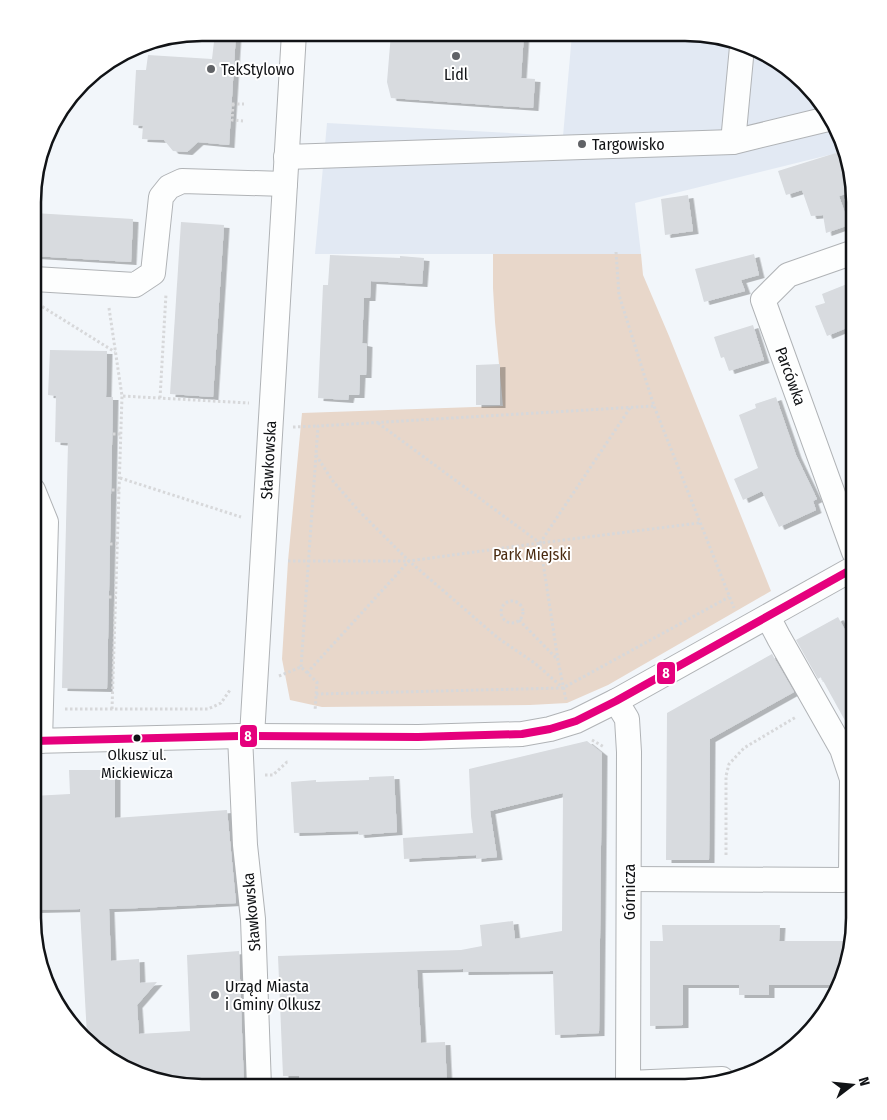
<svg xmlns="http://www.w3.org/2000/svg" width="887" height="1120" viewBox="0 0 887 1120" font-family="'Fira Sans Condensed',sans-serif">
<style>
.built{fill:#e2e9f3}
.green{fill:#e8d7ca}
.building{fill:#d8dbdf;filter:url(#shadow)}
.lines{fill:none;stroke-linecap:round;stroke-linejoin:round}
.minor-casing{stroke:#b0b3b6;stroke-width:26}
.path{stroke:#d7d8da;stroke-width:3;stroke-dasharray:2.5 2.5;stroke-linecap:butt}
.minor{stroke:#fdfefe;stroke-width:24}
.bus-1-casing{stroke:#fff;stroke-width:11}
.bus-1{stroke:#e5007d;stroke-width:8}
.poi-dot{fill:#606266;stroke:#fff;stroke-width:2}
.bus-dot{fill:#111316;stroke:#fff;stroke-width:2}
.labels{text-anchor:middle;stroke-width:4;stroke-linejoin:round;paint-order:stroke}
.bus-label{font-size:15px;fill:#111316;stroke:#fff}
.poi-label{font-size:16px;fill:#111316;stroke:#fff;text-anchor:start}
.street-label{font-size:16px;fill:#111316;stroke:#fff}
.park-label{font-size:16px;fill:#4a2b10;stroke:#fff}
.rim{fill:none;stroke:#111316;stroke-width:2.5}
.line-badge{stroke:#fff;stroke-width:2}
.badge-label{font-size:14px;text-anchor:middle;font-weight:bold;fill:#fff}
</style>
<defs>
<filter id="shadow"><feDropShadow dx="5.5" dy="3" stdDeviation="0" flood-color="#0004"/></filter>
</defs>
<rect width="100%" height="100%" fill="#f2f6fa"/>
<path class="built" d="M572,34H707L779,61L832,118L841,152L635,203L641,254H315L327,123L563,136Z"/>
<path class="green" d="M493,254H641L643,275L669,336L771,591L608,685L567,703L530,705L322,707L290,700L282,659L288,561L302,413L503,406L495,322L493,288Z"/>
<g class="building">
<path d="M215,33H236L229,145L198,142L187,152L173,151L164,140L142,139L143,126L133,125L136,70H146L148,55L212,59Z"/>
<path d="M391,33H524L521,78L535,79L533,108L391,98L387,82Z"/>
<path d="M839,152L852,192L839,196L849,225L826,233L823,215L811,216L802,190L786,195L778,171Z"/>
<path d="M688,195L693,231L665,235L661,199Z"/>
<path d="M34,213L133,219L131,262L34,256Z"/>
<path d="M181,222L224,225L213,397L170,394Z"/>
<path d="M754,254L759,275L741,280L745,291L704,302L695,269Z"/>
<path d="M330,255L400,258V256L424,258L422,284L371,281L370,298H364L362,343L367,344L366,375H360L359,395H349L348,400L318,398L323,285H328Z"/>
<path d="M847,284L854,303V325L827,336L815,306L825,303L822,294Z"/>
<path d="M753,325L764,360L729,371L724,357L721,358L714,337Z"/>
<path d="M50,350L107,351L106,397H113L107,689L62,688L68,443L55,442L56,396L48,395Z"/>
<path d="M500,364V405H476V365Z"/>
<path d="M776,397L796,455L817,499L813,501L816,510L779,527L762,491L743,500L734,479L758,468L739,415L756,408L755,404Z"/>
<path d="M838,617L854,647V737L821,677L818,679L796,640Z"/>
<path d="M772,654L794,692L710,739L709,860H666L667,713Z"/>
<path d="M587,741L602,753L599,1033L555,1035L553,971L463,972V969L417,970L421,1043L445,1042L447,1084L378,1087H300L299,1076H283L278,956L461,950L482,946L480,925L513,921L515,939L562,931L563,793L490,811L497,857L476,859V855L404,859L403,838L473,833L471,816L469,769Z"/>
<path d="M69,770H115V818L227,810L236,903L138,908L109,909L111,961L139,959L140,983L157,982L137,1005L139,1034L190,1031L187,955L239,951L244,1087H191L108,1059L87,1036L80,909L33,910V869H38L37,830H33V796L70,794Z"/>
<path d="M394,776L397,832L359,835L358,831L294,833L291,782L316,780V782L369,780V777Z"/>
<path d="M662,925H780L779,941H850L835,985H769V995H739V985H683V1025L650,1026V941H663Z"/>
</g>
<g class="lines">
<g class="minor-casing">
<g id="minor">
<path d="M733,142L742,47"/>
<path d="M286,157L733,142L832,118"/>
<path d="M34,279L135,285L153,273L161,197L169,187L182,181L285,184"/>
<path d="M33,490L46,522L40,741"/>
<path d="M854,552L763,300L788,275L854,252"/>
<path d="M616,701L627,719L629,752L628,1087"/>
<path d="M240,736L245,845L253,919L259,1087"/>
<path d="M252,736L294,33"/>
<path d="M33,741L240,736L418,737L522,734L550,729L576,721L616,701L854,568"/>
<path d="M629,879L843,880L851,873L852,779L842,749L779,638L768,617"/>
<path d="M628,1083L722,1079"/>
</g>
</g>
<g class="path">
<path d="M223,68L246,69"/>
<path d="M232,104H244"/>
<path d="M233,104L232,120L243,121"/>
<path d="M616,252L619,295L654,406L734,608"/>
<path d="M38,304L115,352"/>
<path d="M109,308L122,396L249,403"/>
<path d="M160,398L166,294"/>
<path d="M630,408L540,543L699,523"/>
<path d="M378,423L540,543"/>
<path d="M293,427L318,426"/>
<path d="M113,434H121"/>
<path d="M316,455L332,480L358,510L409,561L498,638L536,664L563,688"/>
<path d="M120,478L241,517"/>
<path d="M112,490H120"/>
<path d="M110,544H118"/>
<path d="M288,561H409"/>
<path d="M109,597H116"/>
<circle cx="512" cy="612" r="11"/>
<path d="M519,620L558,660"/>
<path d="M301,667L318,426L654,406"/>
<path d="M307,673L409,561L540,543L558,660L566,700"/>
<path d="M279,676L301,667L317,682L315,711"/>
<path d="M316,694L563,688L729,597"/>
<path d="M65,709H208L221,703L230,690"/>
<path d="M112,709L122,396"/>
<path d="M592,740L604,747"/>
<path d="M265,775H273L287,762H289"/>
<path d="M726,855V776L729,764L744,748L796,717"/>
<path d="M744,1067L770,1065"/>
</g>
<use href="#minor" class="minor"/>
<g class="bus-1-casing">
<path id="bus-1" d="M33,741L240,736L418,737L522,734L550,729L576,721L616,701L854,568"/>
</g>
<use href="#bus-1" class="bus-1"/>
</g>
<g class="poi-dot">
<circle cx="456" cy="56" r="5"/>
<circle cx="211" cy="69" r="5"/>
<circle cx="582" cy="144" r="5"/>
<circle cx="215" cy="995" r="5"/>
</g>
<circle class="bus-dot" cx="137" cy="738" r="4.5"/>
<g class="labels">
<g class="bus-label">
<text x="137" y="760">Olkusz ul.<tspan x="137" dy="18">Mickiewicza</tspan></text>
</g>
<g class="poi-label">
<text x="221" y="75">TekStylowo</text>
<text x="456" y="80" text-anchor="middle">Lidl</text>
<text x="592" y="150">Targowisko</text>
<text x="225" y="992">Urząd Miasta<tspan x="225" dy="18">i Gminy Olkusz</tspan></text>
</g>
<g class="street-label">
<text transform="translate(791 376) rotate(70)" y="6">Parcówka</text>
<text transform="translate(268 460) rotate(-87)" y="6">Sławkowska</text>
<text transform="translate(629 892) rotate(-90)" y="6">Górnicza</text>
<text transform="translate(251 912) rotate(-95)" y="6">Sławkowska</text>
</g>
<g class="park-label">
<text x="532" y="560">Park Miejski</text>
</g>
</g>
<path d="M0 0H887V1120H0ZM202 41H685A161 161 0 0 1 846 202V918A161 161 0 0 1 685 1079H202A161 161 0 0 1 41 918V202A161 161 0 0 1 202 41Z" fill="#fff" fill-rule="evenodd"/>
<path class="rim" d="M202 41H685A161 161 0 0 1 846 202V918A161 161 0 0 1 685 1079H202A161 161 0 0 1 41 918V202A161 161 0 0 1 202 41Z"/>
<g class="line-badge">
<rect x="656" y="661" width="20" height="24" rx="5" fill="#e5007d"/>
<rect x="239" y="724" width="19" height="24" rx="5" fill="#e5007d"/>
</g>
<g class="badge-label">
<text x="666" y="678">8</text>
<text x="248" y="741">8</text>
</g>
<g transform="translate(852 1085) rotate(74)" stroke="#ffffff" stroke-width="4" paint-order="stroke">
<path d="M0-4L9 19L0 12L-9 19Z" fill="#111316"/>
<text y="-8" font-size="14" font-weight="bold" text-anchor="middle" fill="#111316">N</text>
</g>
</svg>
